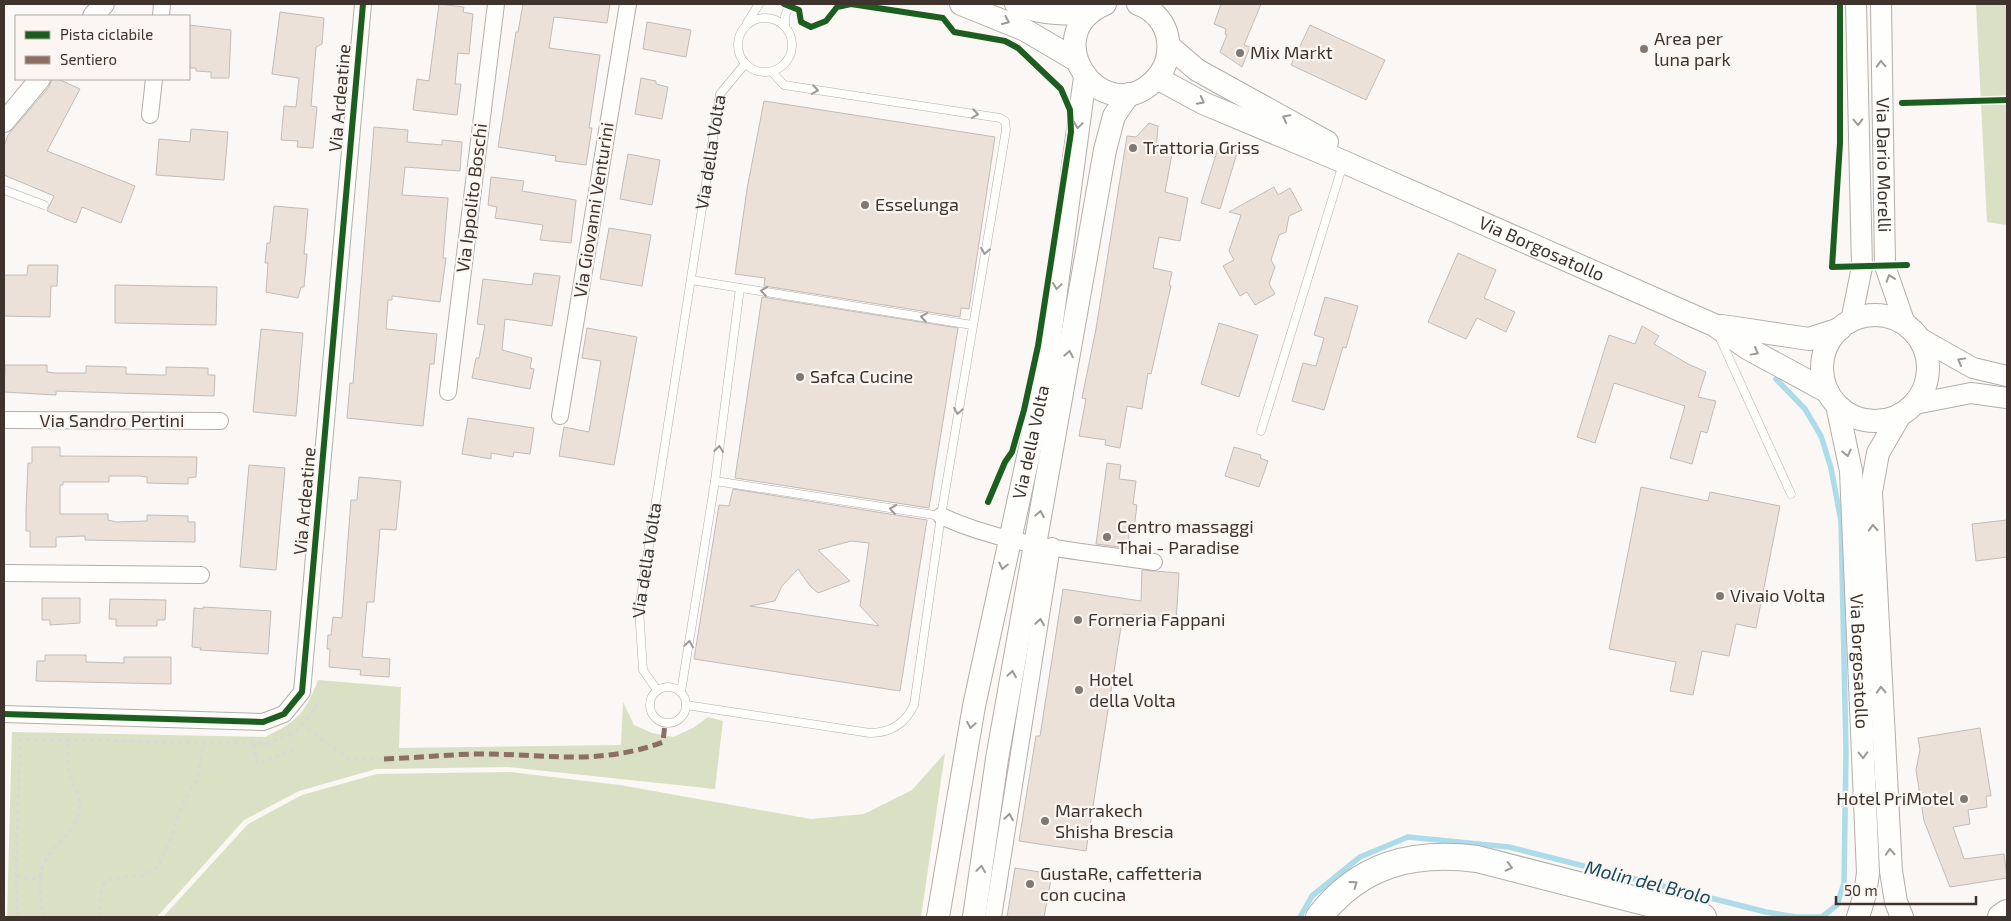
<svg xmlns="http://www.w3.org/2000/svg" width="2011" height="921" viewBox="0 0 2011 921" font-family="'Exo 2',sans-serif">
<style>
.green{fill:#d9e0c3}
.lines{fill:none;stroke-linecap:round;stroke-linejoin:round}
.stream{stroke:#acdbe9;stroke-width:5.5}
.building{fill:#ece1d8;stroke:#c2bcb8;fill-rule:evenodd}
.service-casing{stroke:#b4aeaa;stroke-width:9}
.minor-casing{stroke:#b4aeaa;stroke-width:18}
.tertiary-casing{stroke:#b4aeaa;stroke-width:22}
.secondary-casing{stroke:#b4aeaa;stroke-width:24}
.trunk-casing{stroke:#b4aeaa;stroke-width:28}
.path{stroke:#d9d8d6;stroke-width:3;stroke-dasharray:4 4;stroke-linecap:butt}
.service{stroke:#fefefd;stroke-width:8}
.minor{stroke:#fefefd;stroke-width:16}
.tertiary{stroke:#fefefd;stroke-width:20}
.secondary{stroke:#fefefd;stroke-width:22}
.trunk{stroke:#fefefd;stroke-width:26}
.quiet{stroke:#8d6e63;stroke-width:5;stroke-dasharray:10 5;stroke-linecap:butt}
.cycleway-casing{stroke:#fcf6f2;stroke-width:9}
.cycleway{stroke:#1b5e20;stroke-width:6}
.oneway{stroke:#9e9995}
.poi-dot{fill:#807873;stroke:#fcf6f2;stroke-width:2}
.labels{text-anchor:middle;stroke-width:4.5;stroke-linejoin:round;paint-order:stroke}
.poi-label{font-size:18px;fill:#3e342d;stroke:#fcf6f2;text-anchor:start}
.street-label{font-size:18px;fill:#3e342d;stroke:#fcf6f2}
.water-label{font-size:19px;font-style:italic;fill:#124c5c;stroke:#fcf6f2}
</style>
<rect width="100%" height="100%" fill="#faf7f4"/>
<g class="green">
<path d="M1976,4H2007V225L1987,222Z"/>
<path d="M318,680L401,687L399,748L621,745L623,702L634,725L652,733L673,737L693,728L708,717L723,721L715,789L508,767L376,769L299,791L244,820L157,917H7L12,732L265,737C298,721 305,713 318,680Z"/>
<path d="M945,753L921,917H163L248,824L302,795L377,774L510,772L620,785L811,819L864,814L912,790Z"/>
</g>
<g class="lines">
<path class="stream" d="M1300,917L1312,896L1360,857L1408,837L1509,847L1766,912L1796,917H1822L1837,905L1844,883L1846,751L1841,521L1831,468L1821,436L1805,409L1776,379"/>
</g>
<g class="building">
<path d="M439,4L464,7L463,12L473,14L469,54L458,53L455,84H461L457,115L413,110L417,79L429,81Z"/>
<path d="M523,4H610L607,23L554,17L549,48L600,55L589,128H592L586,165L555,161L556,156L498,147L516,32H518Z"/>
<path d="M1221,4H1261L1244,45L1250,47L1242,67L1220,52L1227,35L1225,34L1226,29L1214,24Z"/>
<path d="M280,12L324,18L322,44L316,47L311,106L317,107L313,148L297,147L298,141L281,140L284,106L296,107L299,78L272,74Z"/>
<path d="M647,22L691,30L686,57L643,49Z"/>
<path d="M189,25L231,30L229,78H211V72L196,71V68H189Z"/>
<path d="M1310,25L1385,60L1366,100L1291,65Z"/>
<path d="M641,78L656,81V84L668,87L662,119L635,114Z"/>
<path d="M52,79H58L80,89L47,151L135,186L121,223L82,207L76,223L47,211L54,196L4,175V146L8,135L49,87Z"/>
<path d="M764,101L995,137L969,309L961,308L960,317L764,286L765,278L735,274L747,189Z"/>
<path d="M1149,123L1158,126L1156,152L1172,154L1165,192L1188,198L1180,241L1159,237L1153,268L1172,272L1169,285L1171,286L1151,374L1148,373L1142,409L1127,406L1120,448L1105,445L1106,440L1079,436L1086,399L1082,398L1096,329L1127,136L1136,137Z"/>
<path d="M374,127L408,130L407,142L442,145V140L462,142L460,171L405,167L402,195L448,198L443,258H446L440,302L392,296V300H388L386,329L437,334L434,364H430L423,426L347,418L350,383H353Z"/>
<path d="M191,129L228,132L224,180L156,175L159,139L190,142Z"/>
<path d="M1218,148L1237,153L1220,209L1201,203Z"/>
<path d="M628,154L660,160L652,205L620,199Z"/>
<path d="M491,177L524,181L522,191L576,200L571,243L540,240L543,225L495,218L497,207L488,205Z"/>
<path d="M1274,187L1278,195L1290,188L1302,210L1289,216L1286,232L1279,235L1271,260L1275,267L1269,284L1275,294L1255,305L1247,292L1240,296L1223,266L1234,260L1229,251L1241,215L1229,212Z"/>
<path d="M274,206L308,209L304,254H307L304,287H301L298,298L266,292L268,263H265L267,243H270Z"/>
<path d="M609,228L651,235L642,286L600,279Z"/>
<path d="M1458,253L1496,270L1484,298L1515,312L1506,332L1477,318L1466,339L1428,322Z"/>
<path d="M28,265H58L57,286H51L50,317L4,316V275H27Z"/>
<path d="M534,273L560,276L552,326L505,319L502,350L532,358L530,368L534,369L530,389L472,378L476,358H479L485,325L477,324L483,279L532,285Z"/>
<path d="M115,285L217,287L216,325L115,323Z"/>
<path d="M762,297L958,328L929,508L735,478Z"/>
<path d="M1325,297L1358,306L1346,348L1343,347L1324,410L1292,401L1303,363L1316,366L1324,338L1314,335Z"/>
<path d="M1219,323L1258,335L1239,397L1201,384Z"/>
<path d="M1642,326L1659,336L1654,344L1688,364L1706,372L1698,397L1716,401L1707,433L1701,431L1692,464L1670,458L1685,406L1614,383L1595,443L1577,437L1609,335L1635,344Z"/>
<path d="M587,328L637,337L614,465L559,456L564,427L589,432L601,361L582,358Z"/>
<path d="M261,329L303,333L296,416L253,412Z"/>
<path d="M5,365H47V372L56,373H86V366L126,367V374L159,375H166V367L208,368V375H215L214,396L56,391V395L4,392Z"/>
<path d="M468,418L534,428L530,454L514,452L513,457L491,453V459L462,454Z"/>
<path d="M32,447H60V456L197,457L196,477L188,478V484L147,483V477L140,476H109V482H63V485H60V514H108V520L116,522L147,521V515L188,516V522H195V542L85,540V536L56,537V547H30V531H26V510L28,463H32Z"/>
<path d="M1234,447L1261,455L1260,458L1268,461L1259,487L1225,476Z"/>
<path d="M1107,463L1121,465L1119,479L1136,481L1133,504L1137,505L1134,528L1130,527L1127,548L1096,544Z"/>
<path d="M249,465L285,468L276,570L240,567Z"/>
<path d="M359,477L401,481L396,530L380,529L374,602H367L362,657L390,659L389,677L360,675L361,670L329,667L330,649H327L328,635H331L333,617L342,618L351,500H357Z"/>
<path d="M1641,487L1708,501L1710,492L1780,506L1756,628L1736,624L1729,656L1702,651L1693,695L1670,691L1676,662L1609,649Z"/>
<path d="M733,489L927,520L900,691L694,659L719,505L729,506ZM851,541L869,543L860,606L879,626L750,606L775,601L782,586L798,569L810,586L818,593L850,581L818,550Z"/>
<path d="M2007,520V557L1976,561L1972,524Z"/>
<path d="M1142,570L1179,573L1176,623L1154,619L1155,617L1123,614L1086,851L1019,841L1036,736H1040L1063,589L1141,601Z"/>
<path d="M42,598H80V623L50,625V620H42Z"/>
<path d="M110,599L166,600L165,620H157V626H116V619H109Z"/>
<path d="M203,607L271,611L268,654L200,650L201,648L192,647L194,608L203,609Z"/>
<path d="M45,655H86V662L124,663V657H171V684L36,681L37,661H45Z"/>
<path d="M1980,728L1991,796H1986L1987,807L1968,810L1970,824L1953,827L1964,859L2004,854L2007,878L1950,887L1924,821L1916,770L1920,750L1918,738Z"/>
<path d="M1015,868L1052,874L1044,917H1007Z"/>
</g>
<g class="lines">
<g class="service-casing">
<g id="service">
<circle cx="765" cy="45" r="27"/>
<path d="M747,23L759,4"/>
<path d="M785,26V16L790,4"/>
<path d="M4,190L44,205"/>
<path d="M691,280L972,325"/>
<path d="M1719,336L1791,494"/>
<path d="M1261,431L1343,164"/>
<path d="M715,481L941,516"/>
<circle cx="668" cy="705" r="18"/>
<path id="s1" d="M657,690L643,670L639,609L720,94L745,64"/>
<path d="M681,692L715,481L740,288"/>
<path d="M686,705L870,733C891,733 905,724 914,705L941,516L1006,130L1005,121L1000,118L784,85L772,72"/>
</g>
</g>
<g class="minor-casing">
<g id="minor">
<path d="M161,16L162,4"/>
<path d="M150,115L154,79"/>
<path d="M448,392L496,4"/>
<path d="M560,416L628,4"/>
<path d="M4,420L220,421"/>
<path d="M941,516C1008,547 1082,551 1154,562"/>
<path d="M4,573L201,575"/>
<path d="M4,714L263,722L284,714L302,692L363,4"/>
<path d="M993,917L1052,546"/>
</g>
</g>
<g class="tertiary-casing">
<g id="tertiary">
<path id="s2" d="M1881,4L1885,266L1905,324"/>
<path d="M93,16L104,4"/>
<path d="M4,122L40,79"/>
<path d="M1851,321L1862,267L1856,4"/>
<path d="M1918,337L1973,368L2007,376"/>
<path d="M1915,404L1971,393L2007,398"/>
</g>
</g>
<g class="secondary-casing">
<g id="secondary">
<path d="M961,4L1025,30L1076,60"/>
<path d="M1016,4C1042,14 1064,15 1091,12"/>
<path d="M1105,4C1035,34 1101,130 1153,82C1165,71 1170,56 1168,40C1166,24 1154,9 1138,4"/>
<path d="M1169,46L1197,70L1327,142"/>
<path id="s3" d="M1157,78L1203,103L1344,162L1714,325L1747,348L1828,392"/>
<circle cx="1875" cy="368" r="53"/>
<path d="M1722,326L1809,339L1840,329"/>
<path id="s4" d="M1837,405L1851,471L1868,873L1865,894L1858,917"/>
<path d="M1900,415L1878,453L1871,492L1891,871L1896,902L1902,917"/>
<path id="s5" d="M938,917L974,706L1043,388L1085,77"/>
<path d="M974,917L997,759L1105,150L1114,116L1129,94"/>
</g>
</g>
<g class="trunk-casing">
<g id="trunk">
<path d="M1319,917C1360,864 1413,851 1477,859L1703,917"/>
<path d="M2001,917L2007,913"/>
</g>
</g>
<g class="path">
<path d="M799,18L804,25C820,32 828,17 837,7L855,4L943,18L954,32L987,38"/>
<path d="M301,724L349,759H384"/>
<path d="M254,744L257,764L293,750"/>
<path d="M16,877L42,879"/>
<path d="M18,917L16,877L20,739L267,744L295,732L316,708V703"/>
<path d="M44,917C40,903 37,874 45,861C57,842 77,830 80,807C82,795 74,789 71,778C67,766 68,753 68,740"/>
<path d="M99,917L102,886L108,880L123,877L143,876L158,867L169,843L185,798L197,780L204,743"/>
</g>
<use href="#service" class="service"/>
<use href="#minor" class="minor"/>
<use href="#tertiary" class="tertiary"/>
<use href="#secondary" class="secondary"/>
<use href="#trunk" class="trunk"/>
<path class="quiet" d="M384,759C414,758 443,755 473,754C540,753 597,767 663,742L665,723"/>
<g class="cycleway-casing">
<g id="cycleway">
<path d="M784,4L799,10L801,22L811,27L826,21L837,7L851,4L943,18L954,32L1005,41L1018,48L1061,89L1070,110L1071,132L1038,346L1024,410L1012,452L1005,462L988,502"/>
<path d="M1840,4V143L1832,267L1907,265"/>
<path d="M1902,103L2007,100"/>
<path d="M4,714L263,722L284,714L302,692L363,4"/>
</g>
</g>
<use href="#cycleway" class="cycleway"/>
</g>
<defs><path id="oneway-chevron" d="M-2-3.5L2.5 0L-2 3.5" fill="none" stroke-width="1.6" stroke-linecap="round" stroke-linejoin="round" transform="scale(1.25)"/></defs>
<g class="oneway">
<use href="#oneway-chevron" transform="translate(1006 21) rotate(24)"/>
<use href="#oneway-chevron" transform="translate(1881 64) rotate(-92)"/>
<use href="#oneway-chevron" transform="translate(815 90) rotate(8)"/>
<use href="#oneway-chevron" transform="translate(1201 101) rotate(27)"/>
<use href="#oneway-chevron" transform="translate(975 114) rotate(9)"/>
<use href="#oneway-chevron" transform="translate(1286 118) rotate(-152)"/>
<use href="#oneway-chevron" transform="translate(1858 122) rotate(89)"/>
<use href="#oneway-chevron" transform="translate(1078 125) rotate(98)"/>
<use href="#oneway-chevron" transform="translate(985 251) rotate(100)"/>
<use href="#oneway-chevron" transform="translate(1890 278) rotate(-109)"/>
<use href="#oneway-chevron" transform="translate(1057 286) rotate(98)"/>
<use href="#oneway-chevron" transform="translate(764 291) rotate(-171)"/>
<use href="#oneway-chevron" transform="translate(924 317) rotate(-171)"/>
<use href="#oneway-chevron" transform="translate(1755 352) rotate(29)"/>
<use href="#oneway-chevron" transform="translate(1069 354) rotate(-80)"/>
<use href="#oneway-chevron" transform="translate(1961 361) rotate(-151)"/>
<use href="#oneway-chevron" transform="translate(958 411) rotate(99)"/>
<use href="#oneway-chevron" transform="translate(719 449) rotate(-83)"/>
<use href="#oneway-chevron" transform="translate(1847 453) rotate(78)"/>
<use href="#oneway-chevron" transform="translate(893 509) rotate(-171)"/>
<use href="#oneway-chevron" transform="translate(1040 514) rotate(-79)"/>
<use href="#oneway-chevron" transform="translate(1873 528) rotate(-93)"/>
<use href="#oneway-chevron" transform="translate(1003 566) rotate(102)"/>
<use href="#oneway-chevron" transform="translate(1040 622) rotate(-81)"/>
<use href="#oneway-chevron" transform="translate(689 644) rotate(-81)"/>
<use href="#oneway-chevron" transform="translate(1012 674) rotate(-80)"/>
<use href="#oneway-chevron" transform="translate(1881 690) rotate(-93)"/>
<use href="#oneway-chevron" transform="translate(971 725) rotate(100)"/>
<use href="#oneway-chevron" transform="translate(1863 755) rotate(88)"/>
<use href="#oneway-chevron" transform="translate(1009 817) rotate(-81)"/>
<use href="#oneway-chevron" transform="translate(1890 852) rotate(-93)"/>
<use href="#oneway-chevron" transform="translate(1509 867) rotate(14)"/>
<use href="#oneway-chevron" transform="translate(981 869) rotate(-82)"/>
<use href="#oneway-chevron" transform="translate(1354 884) rotate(-36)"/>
</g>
<g class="poi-dot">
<circle cx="1644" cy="49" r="5"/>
<circle cx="1240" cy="53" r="5"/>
<circle cx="1133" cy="148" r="5"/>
<circle cx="865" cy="205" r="5"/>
<circle cx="800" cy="377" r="5"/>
<circle cx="1107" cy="537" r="5"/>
<circle cx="1720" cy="596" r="5"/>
<circle cx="1078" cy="620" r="5"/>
<circle cx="1079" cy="690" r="5"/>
<circle cx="1964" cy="799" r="5"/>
<circle cx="1045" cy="821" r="5"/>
<circle cx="1030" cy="884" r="5"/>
</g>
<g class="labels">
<g class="poi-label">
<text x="1654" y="45">Area per<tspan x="1654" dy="21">luna park</tspan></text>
<text x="1250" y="59">Mix Markt</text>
<text x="1143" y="154">Trattoria Griss</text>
<text x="875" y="211">Esselunga</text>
<text x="810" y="383">Safca Cucine</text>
<text x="1117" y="533">Centro massaggi<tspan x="1117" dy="21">Thai - Paradise</tspan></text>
<text x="1730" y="602">Vivaio Volta</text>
<text x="1088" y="626">Forneria Fappani</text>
<text x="1089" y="686">Hotel<tspan x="1089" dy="21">della Volta</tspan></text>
<text x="1954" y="805" text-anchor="end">Hotel PriMotel</text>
<text x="1055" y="817">Marrakech<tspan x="1055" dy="21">Shisha Brescia</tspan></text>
<text x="1040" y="880">GustaRe, caffetteria<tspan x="1040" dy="21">con cucina</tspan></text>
</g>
<g class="street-label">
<text transform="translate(340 98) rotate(-85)" y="6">Via Ardeatine</text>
<text dy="6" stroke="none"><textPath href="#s1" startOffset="548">Via della Volta</textPath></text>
<text dy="6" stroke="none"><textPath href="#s2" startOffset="161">Via Dario Morelli</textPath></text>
<text transform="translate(472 198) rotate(-83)" y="6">Via Ippolito Boschi</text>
<text transform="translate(594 210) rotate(-81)" y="6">Via Giovanni Venturini</text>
<text dy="6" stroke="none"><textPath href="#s3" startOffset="421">Via Borgosatollo</textPath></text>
<text x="112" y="427">Via Sandro Pertini</text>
<text dy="6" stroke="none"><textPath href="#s5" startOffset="484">Via della Volta</textPath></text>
<text transform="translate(305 501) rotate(-85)" y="6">Via Ardeatine</text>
<text dy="6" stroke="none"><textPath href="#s1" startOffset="135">Via della Volta</textPath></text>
<text dy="6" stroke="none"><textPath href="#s4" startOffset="258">Via Borgosatollo</textPath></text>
</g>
<g class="water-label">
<text transform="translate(1648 882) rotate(14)" y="7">Molin del Brolo</text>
</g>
</g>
<rect width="2011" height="921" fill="none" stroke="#3e342d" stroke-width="10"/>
<rect x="15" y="15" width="175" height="65" fill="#fcf6f2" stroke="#b0a8a3"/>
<rect x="25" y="31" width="25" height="8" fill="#1b5e20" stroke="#b0a8a3"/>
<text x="60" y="40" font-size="15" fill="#3e342d">Pista ciclabile</text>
<rect x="25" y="56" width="25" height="8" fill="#8d6e63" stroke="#b0a8a3"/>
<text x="60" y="65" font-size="15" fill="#3e342d">Sentiero</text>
<path d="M1836 896v8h140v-8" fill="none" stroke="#3e342d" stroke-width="2.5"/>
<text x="1844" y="896" font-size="15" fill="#3e342d" stroke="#fcf6f2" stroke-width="4" paint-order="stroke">50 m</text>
</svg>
